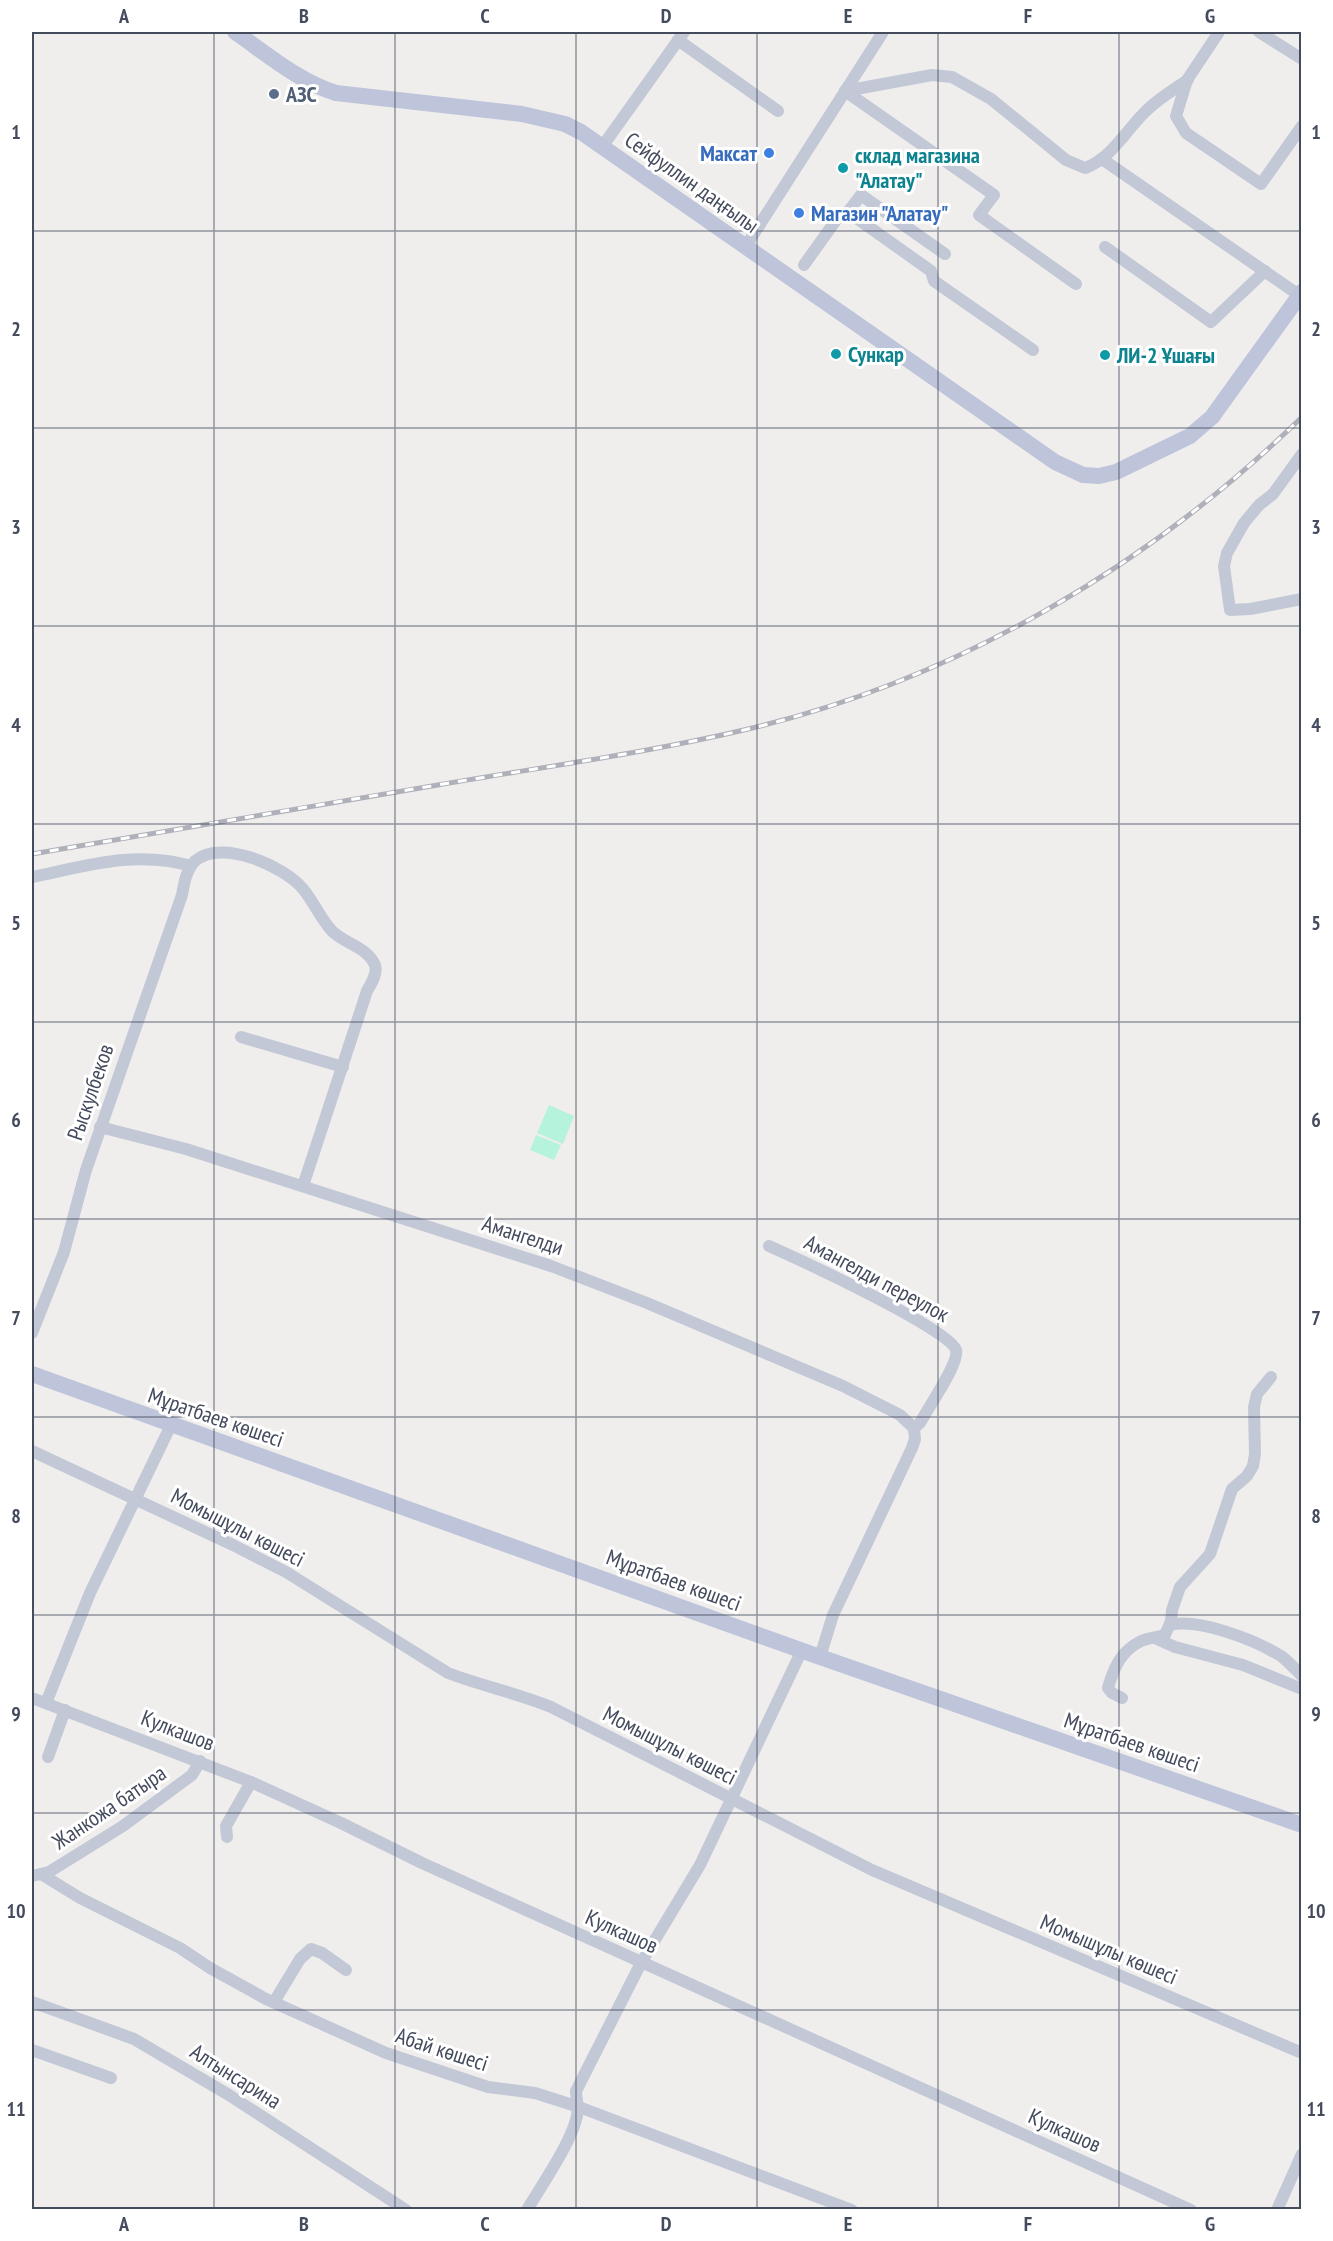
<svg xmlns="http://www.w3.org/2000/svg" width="1333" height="2241" viewBox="0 0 1333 2241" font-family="'PT Sans Narrow',sans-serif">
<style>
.green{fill:#b6f3dc}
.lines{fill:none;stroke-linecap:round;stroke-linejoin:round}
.street{stroke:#c2c8d6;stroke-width:12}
.secondary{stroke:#bec4d9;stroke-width:16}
.rail-casing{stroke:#afb0b9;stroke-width:5}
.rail{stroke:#fff;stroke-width:3;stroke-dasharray:9;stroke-linecap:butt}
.grid{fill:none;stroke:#444b5d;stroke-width:1.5;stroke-opacity:0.55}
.service-dot{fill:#5c6f8a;stroke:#fff;stroke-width:2}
.shop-dot{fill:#3f7fe0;stroke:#fff;stroke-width:2}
.culture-dot{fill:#0f9aa8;stroke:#fff;stroke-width:2}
.labels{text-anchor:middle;stroke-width:6;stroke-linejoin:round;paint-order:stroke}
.service-label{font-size:22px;font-weight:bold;fill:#4e5e75;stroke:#fff;text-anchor:start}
.shop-label{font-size:22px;font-weight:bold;fill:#366cbe;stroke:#fff;text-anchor:end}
.culture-label{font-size:22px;font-weight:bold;fill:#0d838f;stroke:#fff;text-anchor:start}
.street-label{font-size:22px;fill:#444b5d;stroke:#fff}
.neatline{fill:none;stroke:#444b5d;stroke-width:2}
.grid-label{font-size:20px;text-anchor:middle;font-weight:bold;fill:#444b5d}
</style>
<rect width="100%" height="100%" fill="#f0eeed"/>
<g class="green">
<path d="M549,1105L574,1116L563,1144L537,1133Z"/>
<path d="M536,1135L561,1145L554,1160L530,1150Z"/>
</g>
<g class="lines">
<g class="street">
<path d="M1219,32L1187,80L1176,116L1186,133L1261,184L1302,126"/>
<path d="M1259,32L1302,59"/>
<path d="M678,40L778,111"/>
<path d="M845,91L932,75L952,77L991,99L1066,160L1085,168C1112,158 1126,130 1146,111C1158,99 1174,89 1188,80"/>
<path d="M845,91L994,195L979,215L1076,284"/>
<path d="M602,147L684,32"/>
<path d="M1102,159L1299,295"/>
<path d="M848,212L861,195L945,254"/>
<path d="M746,246L883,32"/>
<path d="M1105,247L1211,322L1265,271"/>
<path d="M804,265L839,216L848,212L931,271L934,281L1033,350"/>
<path d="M1302,454L1273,494L1259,505L1244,523L1227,553L1224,566L1230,610L1250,609L1302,599"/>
<path d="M32,877C86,866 136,850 191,866"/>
<path d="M241,1037L343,1067"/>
<path d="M100,1127L186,1149L551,1266L647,1303L843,1386L900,1415L914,1428"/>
<path d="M769,1246C796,1258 950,1329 956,1350C960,1363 927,1409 920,1423L914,1428L915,1439L912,1448L833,1615L820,1657"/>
<path d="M32,1333L64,1252L86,1170L182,895C184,884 186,870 195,861C221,838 284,866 303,889C314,902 320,918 332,931C345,944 367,947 375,965C378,973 371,984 367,991L303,1186"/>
<path d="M32,1451L233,1545L286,1572L448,1673C482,1686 517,1693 551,1707L872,1870L1302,2053"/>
<path d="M1170,1625C1199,1618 1255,1640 1281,1656C1288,1661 1295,1669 1302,1676"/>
<path d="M1155,1638L1175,1647L1243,1665L1302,1689"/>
<path d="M32,1698L251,1782L341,1823L422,1863L1191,2210"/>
<path d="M1122,1698L1112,1693L1108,1688C1114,1667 1121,1651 1141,1641C1148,1638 1157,1637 1165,1635L1171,1621L1172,1610L1180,1587L1210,1554L1232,1489L1247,1476L1253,1466L1255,1454L1254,1407L1257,1394L1271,1377"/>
<path d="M46,1703L90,1593L171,1425"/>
<path d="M48,1757L65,1710"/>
<path d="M227,1837L226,1826L251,1782"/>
<path d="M41,1874L80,1898L180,1948L210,1968L266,1999L386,2053L488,2087L535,2093L579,2107L852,2210"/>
<path d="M32,1876L49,1872L123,1826L192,1775L200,1761"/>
<path d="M32,2002L134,2039L229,2095L406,2210"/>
<path d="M274,2002L300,1959L311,1949L322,1953L346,1970"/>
<path d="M32,2050L111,2078"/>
<path d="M527,2210C542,2184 576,2137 578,2109C578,2104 576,2098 576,2091L641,1963L700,1865L802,1650"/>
<path d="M1277,2210L1302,2154"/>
</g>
<g class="secondary">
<path d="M235,32C267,54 298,81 336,93L522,114L565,124L581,132L1055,462L1083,475L1099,476L1116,472L1190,436L1212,417L1302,292"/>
<path d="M32,1374L820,1657L1302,1825"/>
</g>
<g class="rail-casing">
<path id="rail" d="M32,854C165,832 298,808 432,786C536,768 641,754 744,730C954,681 1148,567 1302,417"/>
</g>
<use href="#rail" class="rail"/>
</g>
<path class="grid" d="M214,32V2210M395,32V2210M576,32V2210M757,32V2210M938,32V2210M1119,32V2210M32,231H1302M32,428H1302M32,626H1302M32,824H1302M32,1022H1302M32,1219H1302M32,1417H1302M32,1615H1302M32,1813H1302M32,2010H1302"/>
<circle class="service-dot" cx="274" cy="94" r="6"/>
<g class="shop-dot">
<circle cx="769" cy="153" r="6"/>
<circle cx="799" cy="213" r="6"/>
</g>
<g class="culture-dot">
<circle cx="843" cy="168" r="6"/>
<circle cx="836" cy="354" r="6"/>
<circle cx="1105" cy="355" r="6"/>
</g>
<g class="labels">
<g class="service-label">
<text x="286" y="102">АЗС</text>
</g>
<g class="shop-label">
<text x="757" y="161">Максат</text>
<text x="811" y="221" text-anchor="start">Магазин "Алатау"</text>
</g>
<g class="culture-label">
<text x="855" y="163">склад магазина<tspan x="855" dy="25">"Алатау"</tspan></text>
<text x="848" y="362">Сункар</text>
<text x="1117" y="363">ЛИ-2 Ұшағы</text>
</g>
<g class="street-label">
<text transform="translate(692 182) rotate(35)" y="8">Сейфуллин даңғылы</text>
<text transform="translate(90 1092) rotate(-71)" y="8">Рыскулбеков</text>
<text transform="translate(523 1235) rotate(18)" y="8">Амангелди</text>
<text transform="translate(877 1278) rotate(28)" y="8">Амангелди переулок</text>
<text transform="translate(216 1417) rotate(19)" y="8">Мұратбаев көшесі</text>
<text transform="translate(238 1527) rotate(27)" y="8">Момышұлы көшесі</text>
<text transform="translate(674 1580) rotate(20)" y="8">Мұратбаев көшесі</text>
<text transform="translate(178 1730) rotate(21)" y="8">Кулкашов</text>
<text transform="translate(1132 1742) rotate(19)" y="8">Мұратбаев көшесі</text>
<text transform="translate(670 1745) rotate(27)" y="8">Момышұлы көшесі</text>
<text transform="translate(109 1807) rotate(-34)" y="8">Жанкожа батыра</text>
<text transform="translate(622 1931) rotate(24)" y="8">Кулкашов</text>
<text transform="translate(1109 1949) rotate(23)" y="8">Момышұлы көшесі</text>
<text transform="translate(442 2049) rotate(18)" y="8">Абай көшесі</text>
<text transform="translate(236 2076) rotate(32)" y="8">Алтынсарина</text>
<text transform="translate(1065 2130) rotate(24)" y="8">Кулкашов</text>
</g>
</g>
<rect width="1333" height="2241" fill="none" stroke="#ffffff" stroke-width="66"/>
<rect x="33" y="33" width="1267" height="2175" class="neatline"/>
<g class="grid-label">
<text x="124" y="23">A</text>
<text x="304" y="23">B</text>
<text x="485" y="23">C</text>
<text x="666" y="23">D</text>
<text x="848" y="23">E</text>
<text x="1028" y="23">F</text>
<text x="1210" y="23">G</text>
<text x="16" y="139">1</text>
<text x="1316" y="139">1</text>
<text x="16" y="336">2</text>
<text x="1316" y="336">2</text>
<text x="16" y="534">3</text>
<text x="1316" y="534">3</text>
<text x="16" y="732">4</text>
<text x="1316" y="732">4</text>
<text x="16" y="930">5</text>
<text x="1316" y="930">5</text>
<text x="16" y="1127">6</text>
<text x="1316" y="1127">6</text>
<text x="16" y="1325">7</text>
<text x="1316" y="1325">7</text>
<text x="16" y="1523">8</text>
<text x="1316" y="1523">8</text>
<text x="16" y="1721">9</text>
<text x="1316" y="1721">9</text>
<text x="16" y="1918">10</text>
<text x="1316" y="1918">10</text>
<text x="16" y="2116">11</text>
<text x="1316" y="2116">11</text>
<text x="124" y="2231">A</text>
<text x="304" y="2231">B</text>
<text x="485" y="2231">C</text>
<text x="666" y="2231">D</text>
<text x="848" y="2231">E</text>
<text x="1028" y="2231">F</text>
<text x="1210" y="2231">G</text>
</g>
</svg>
